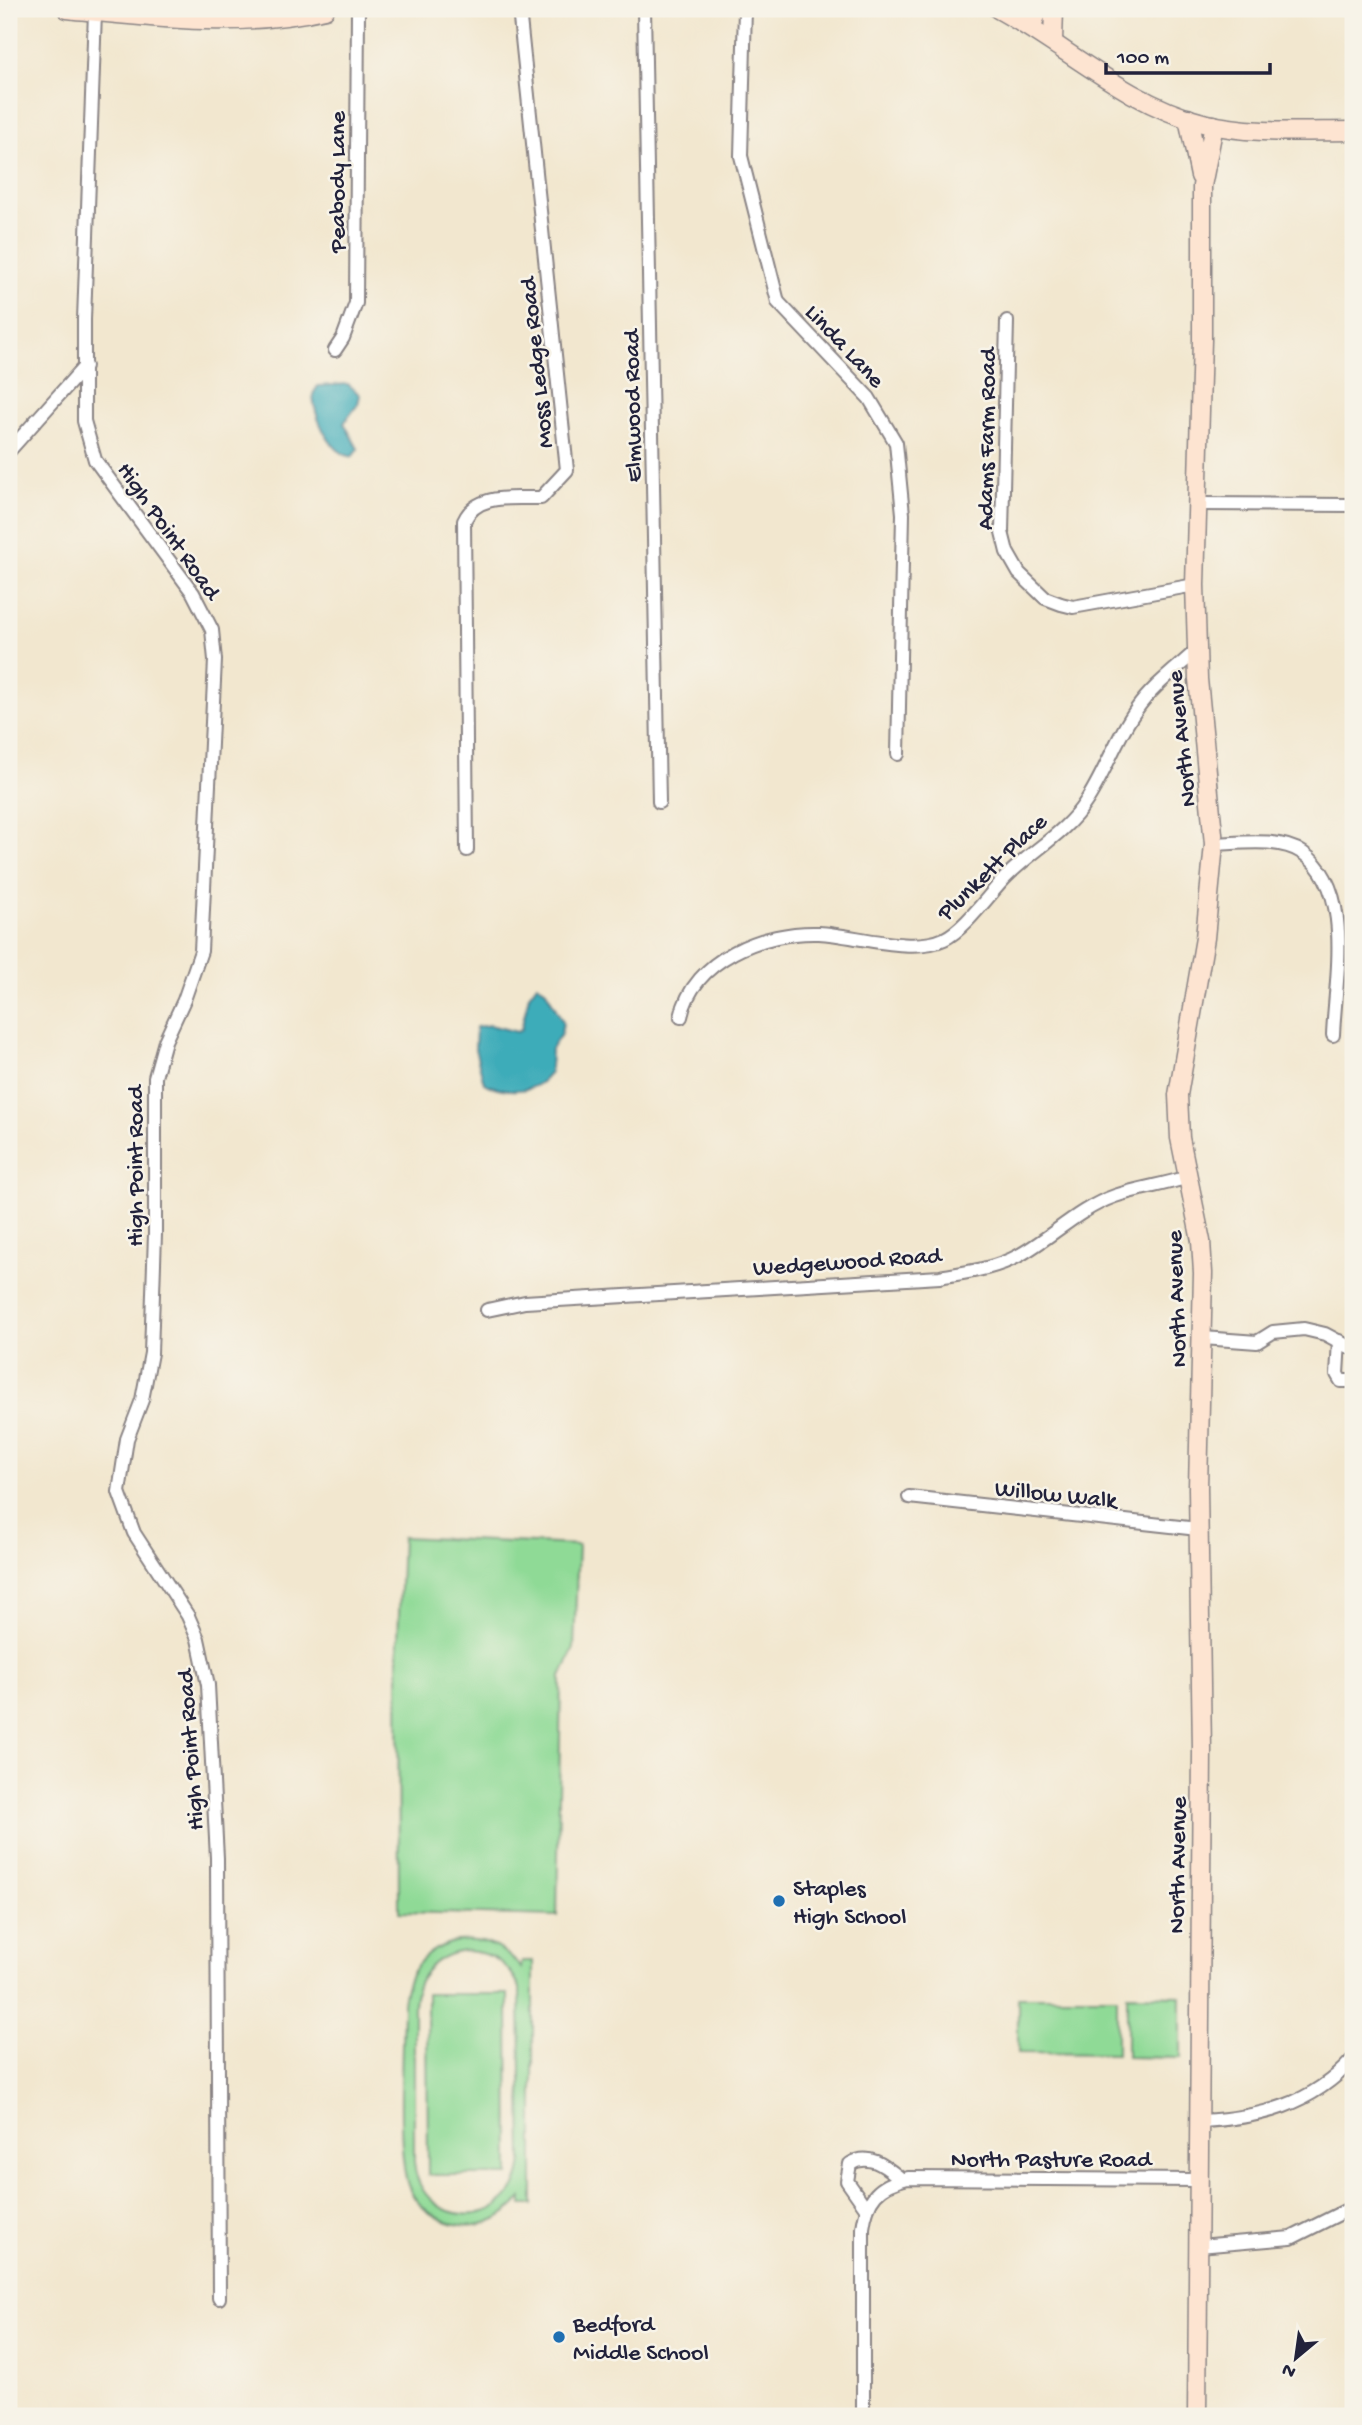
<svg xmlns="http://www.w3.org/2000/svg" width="1362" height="2425" viewBox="0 0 1362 2425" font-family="'Gochi Hand',sans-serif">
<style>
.green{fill:#8fda96;stroke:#587e68;stroke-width:2;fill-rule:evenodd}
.water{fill:#3dacb9;stroke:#30677a;stroke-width:2}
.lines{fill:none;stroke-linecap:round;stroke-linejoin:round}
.street-casing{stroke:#8a8485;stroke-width:16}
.secondary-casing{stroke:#8a8485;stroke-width:21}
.street{stroke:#fff;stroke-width:12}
.secondary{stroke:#fde4d1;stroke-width:18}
.poi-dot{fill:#1f6fb2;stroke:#f7f3e8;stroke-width:2.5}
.labels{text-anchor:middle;stroke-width:5;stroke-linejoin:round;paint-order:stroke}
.street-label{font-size:24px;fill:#22223b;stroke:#f7f3e8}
.poi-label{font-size:24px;fill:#22223b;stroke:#f7f3e8;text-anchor:start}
</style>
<rect width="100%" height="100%" fill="#f7f3e8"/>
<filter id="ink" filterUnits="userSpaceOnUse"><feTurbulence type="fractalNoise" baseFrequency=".0143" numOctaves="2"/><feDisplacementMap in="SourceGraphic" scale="14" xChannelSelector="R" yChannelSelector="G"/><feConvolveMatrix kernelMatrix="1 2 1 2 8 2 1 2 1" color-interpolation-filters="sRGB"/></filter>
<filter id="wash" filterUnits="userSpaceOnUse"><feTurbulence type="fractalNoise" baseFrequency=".00686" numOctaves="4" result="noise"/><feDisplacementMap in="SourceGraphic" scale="28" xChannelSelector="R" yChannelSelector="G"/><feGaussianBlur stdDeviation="1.57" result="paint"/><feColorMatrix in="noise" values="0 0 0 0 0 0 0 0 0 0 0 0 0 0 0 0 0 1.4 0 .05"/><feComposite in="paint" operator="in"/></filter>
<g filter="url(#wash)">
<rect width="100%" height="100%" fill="#f2e7cf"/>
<g class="green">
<path d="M402,1537L578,1545L574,1648L561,1677L557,1916L399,1912L398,1640Z"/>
<path d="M458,1941C484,1938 505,1948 521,1968L522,1961H533V2205H522V2198C506,2216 486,2228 461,2225C440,2222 420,2210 410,2190C395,2161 403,2043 403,2004C406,1971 425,1948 458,1941ZM468,1951C493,1953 510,1965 520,1988L522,2161C515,2232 421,2232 414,2162V2005C416,1973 437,1953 468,1951Z"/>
<path d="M427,1994H508L509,2175H428Z"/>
<path d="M1127,1995L1181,1996V2058L1127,2057Z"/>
<path d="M1018,1997H1117V2054L1018,2053Z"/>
</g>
<g class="water">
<path d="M348,384L360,395L358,404L344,423L358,449L352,457C328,452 314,415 313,394L318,386Z"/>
<path d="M537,984L545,989L563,1022L561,1034L551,1049L550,1072C536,1095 505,1093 484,1083L475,1049L476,1027L490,1025L517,1032L521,1030L529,995Z"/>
</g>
</g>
<g filter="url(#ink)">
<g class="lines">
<g class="street-casing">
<g id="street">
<path d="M644,9L659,802"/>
<path d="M745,9L741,156L778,302L869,398L896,443L903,514L898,754"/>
<path d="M95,12L84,320V421L95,460L193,593L212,630L215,660L201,951L184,1000L165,1041L155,1077V1234L151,1353L142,1400L127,1439L119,1492L134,1533L188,1616L198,1639L208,1685L217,1858L219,2298"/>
<path d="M1007,321L1002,532L1007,552L1019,573L1045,598L1061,604L1073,607L1195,585"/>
<path d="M335,350L343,338L356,303L358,9"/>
<path d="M9,451L85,366"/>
<path d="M1199,504L1353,505"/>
<path d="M1214,844C1241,843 1280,837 1303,853C1355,889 1335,980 1333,1035"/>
<path d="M467,850L464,521C477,492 514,499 541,498L567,470L519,9"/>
<path d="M681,1017C693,959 764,931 819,933C855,935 912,954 944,939C964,930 988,896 1004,879C1028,853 1066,833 1085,803C1105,774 1115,739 1136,710C1152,687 1175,670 1196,651"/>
<path d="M487,1310L525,1302L940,1277C967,1272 994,1269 1018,1256C1051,1238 1078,1209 1115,1196C1138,1188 1164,1185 1188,1177"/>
<path d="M1203,1338L1257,1342L1273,1332L1304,1329L1325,1334L1353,1349"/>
<path d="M1339,1341L1337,1374L1341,1381H1353"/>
<path d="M909,1497L1198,1529"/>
<path d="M1201,2121C1260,2118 1312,2105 1353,2059"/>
<path d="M866,2208L847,2181L850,2164C870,2152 886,2167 901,2179"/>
<path d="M1199,2246L1291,2238L1353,2207"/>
<path d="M863,2416V2228C867,2198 878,2185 908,2178L1200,2180"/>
</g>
</g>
<g class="secondary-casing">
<g id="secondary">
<path d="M67,9C153,18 239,29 325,9"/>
<path d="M998,9C1066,46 1127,104 1203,123C1252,135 1303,131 1353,131"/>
<path d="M1031,27L1039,9"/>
<path d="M1053,41L1054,9"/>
<path d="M1188,118L1200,176"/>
<path d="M1197,2416L1202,1750L1198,1488L1203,1273L1201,1241L1180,1138L1178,1095L1205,938L1214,844L1198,679L1195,585L1202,340V186L1214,125"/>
</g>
</g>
<use href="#street" class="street"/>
<use href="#secondary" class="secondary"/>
</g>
</g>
<g class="poi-dot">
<circle cx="779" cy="1901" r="7"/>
<circle cx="559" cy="2337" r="7"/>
</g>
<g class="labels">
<g class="street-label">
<text transform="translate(336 182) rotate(-90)" y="8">Peabody Lane</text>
<text transform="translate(846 345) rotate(47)" y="8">Linda Lane</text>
<text transform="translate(535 363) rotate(-96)" y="8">Moss Ledge Road</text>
<text transform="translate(631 406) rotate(-91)" y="8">Elmwood Road</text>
<text transform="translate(985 439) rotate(-89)" y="8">Adams Farm Road</text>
<text transform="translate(170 530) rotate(55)" y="8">High Point Road</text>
<text transform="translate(1180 739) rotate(-96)" y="8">North Avenue</text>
<text transform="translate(991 866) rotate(-44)" y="8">Plunkett Place</text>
<text transform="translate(134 1166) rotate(-90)" y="8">High Point Road</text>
<text transform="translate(847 1260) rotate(-4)" y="8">Wedgewood Road</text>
<text transform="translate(1175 1299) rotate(-92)" y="8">North Avenue</text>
<text transform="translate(1056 1493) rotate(6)" y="8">Willow Walk</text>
<text transform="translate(189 1750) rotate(-94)" y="8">High Point Road</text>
<text transform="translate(1176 1865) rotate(-89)" y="8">North Avenue</text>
<text x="1051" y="2166">North Pasture Road</text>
</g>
<g class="poi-label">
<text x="793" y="1895">Staples<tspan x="793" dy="28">High School</tspan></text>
<text x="573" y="2331">Bedford<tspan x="573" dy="28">Middle School</tspan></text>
</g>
</g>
<rect width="1362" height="2425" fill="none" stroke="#f7f3e8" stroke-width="35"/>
<g transform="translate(1296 2358) rotate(209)" stroke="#f7f3e8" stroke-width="5" paint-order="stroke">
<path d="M0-5L12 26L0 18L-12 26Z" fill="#22223b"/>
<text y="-10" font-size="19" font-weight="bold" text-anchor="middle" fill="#22223b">N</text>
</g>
<path d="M1106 63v10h164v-10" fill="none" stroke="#22223b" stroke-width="3.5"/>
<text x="1117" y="63" font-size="21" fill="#22223b" stroke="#f7f3e8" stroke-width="5" paint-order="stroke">100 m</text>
</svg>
